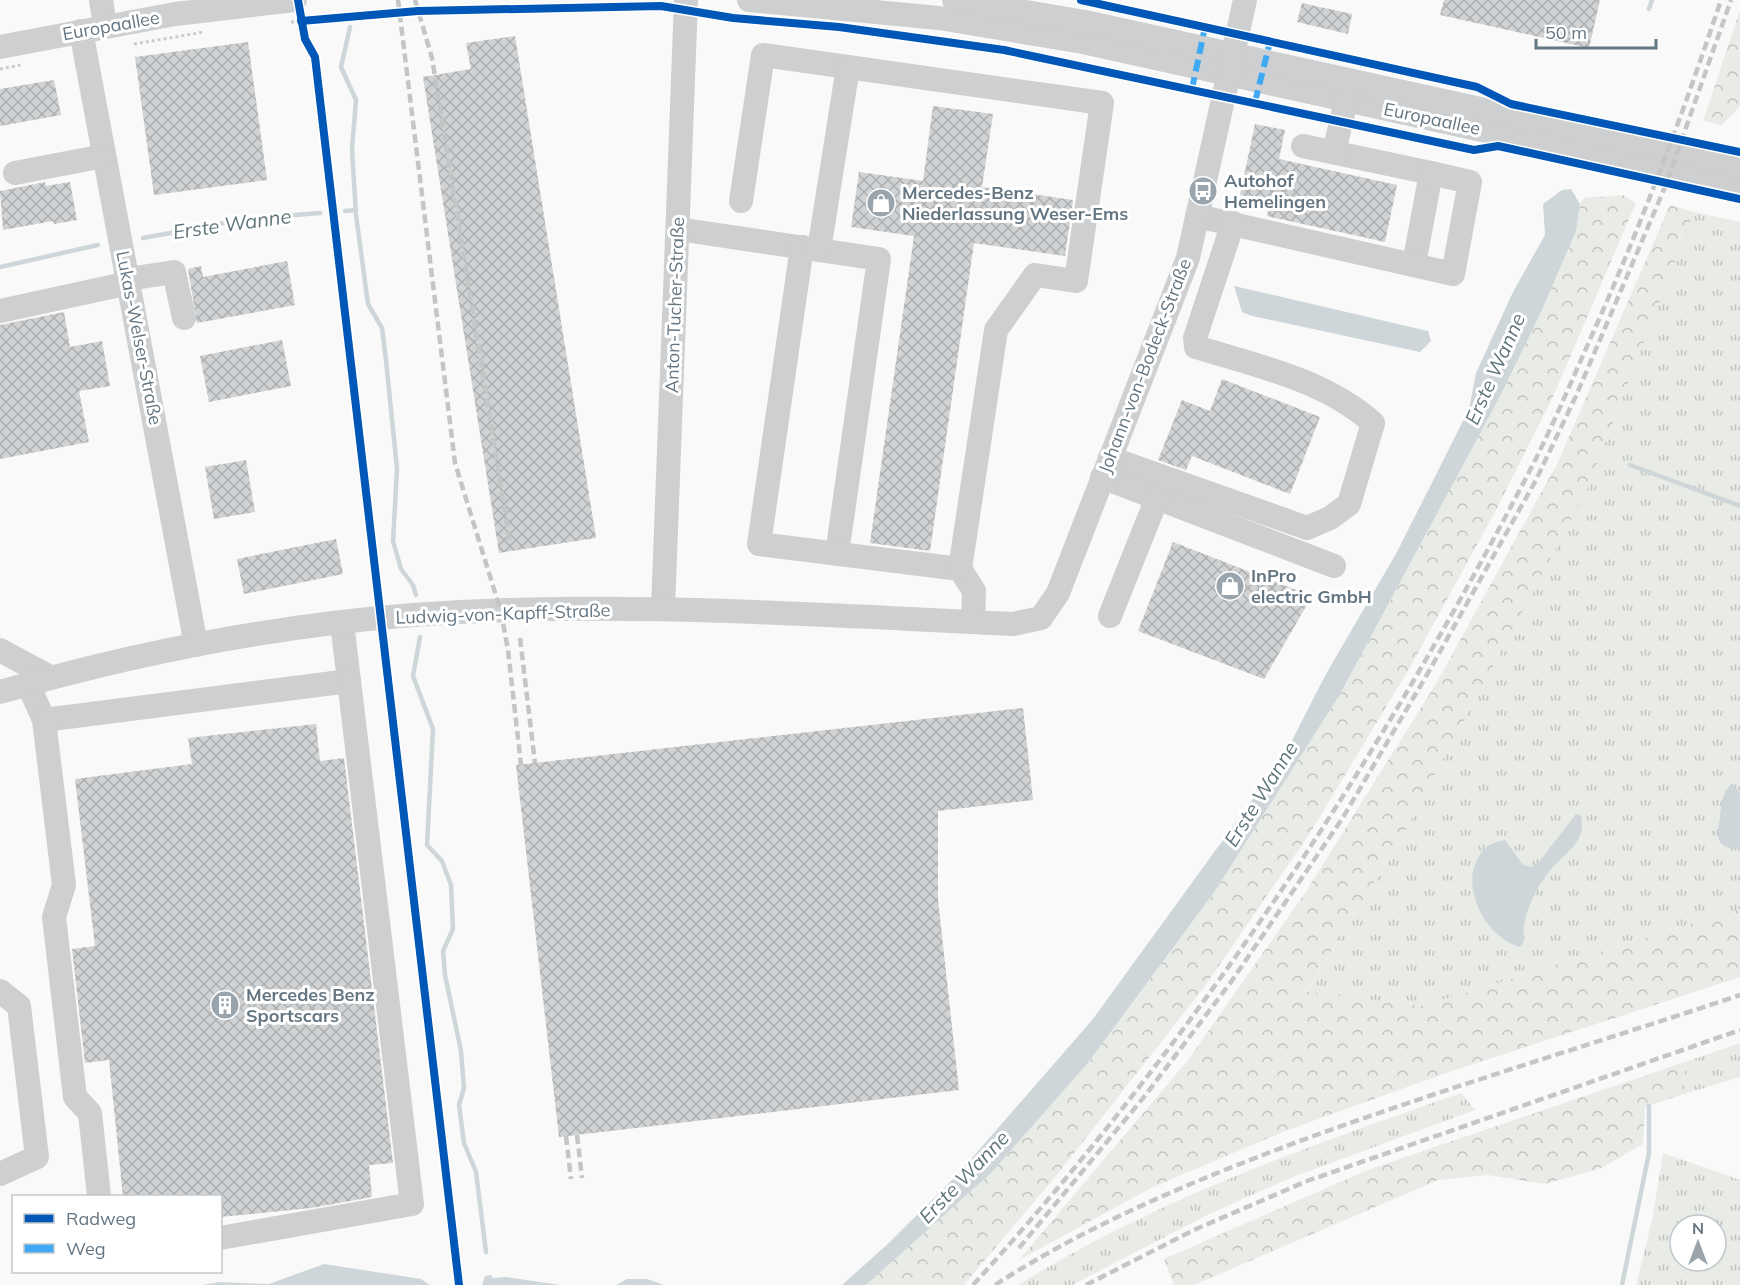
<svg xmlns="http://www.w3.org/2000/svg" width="1740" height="1285" viewBox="0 0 1740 1285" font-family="Mulish,sans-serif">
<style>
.grass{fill:url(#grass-tufts);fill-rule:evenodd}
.forest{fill:url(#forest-crowns)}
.water{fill:#ced6d9}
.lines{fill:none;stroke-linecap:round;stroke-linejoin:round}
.stream{stroke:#ced6d9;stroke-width:4.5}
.building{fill:url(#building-cross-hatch)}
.path{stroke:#cbcccd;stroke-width:3;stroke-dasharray:3 3;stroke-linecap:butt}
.minor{stroke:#cecfd0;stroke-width:24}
.rail{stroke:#c3c5c6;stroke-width:4.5;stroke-dasharray:9 4.5;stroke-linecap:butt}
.quiet{stroke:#3fa9f5;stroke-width:6;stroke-dasharray:12 6;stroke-linecap:butt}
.cycleway-casing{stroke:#fff;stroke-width:11}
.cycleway{stroke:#0057b8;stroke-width:8}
.labels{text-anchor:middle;stroke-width:6;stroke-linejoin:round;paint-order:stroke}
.street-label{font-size:18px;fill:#657683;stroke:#fff}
.poi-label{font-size:18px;font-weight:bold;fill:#657683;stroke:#fff;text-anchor:start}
.water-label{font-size:20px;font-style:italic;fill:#60757c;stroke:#fff}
</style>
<defs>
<pattern id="grass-tufts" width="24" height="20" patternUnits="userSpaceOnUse" patternTransform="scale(1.5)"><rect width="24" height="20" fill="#e8ebe6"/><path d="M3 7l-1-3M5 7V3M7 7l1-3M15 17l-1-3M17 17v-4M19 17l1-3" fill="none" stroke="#c0c3c0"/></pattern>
<pattern id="forest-crowns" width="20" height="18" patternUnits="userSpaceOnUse" patternTransform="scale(1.5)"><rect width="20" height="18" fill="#e8ebe6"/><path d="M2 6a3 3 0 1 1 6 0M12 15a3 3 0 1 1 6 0" fill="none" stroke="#c0c3c0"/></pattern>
<pattern id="building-cross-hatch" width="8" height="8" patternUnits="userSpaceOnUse" patternTransform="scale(1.5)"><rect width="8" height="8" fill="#d0d2d3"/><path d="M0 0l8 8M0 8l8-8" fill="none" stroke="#acafb1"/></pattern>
</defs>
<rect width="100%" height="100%" fill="#f9f9f9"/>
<g class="grass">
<path d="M1694,212L1740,222V909L1423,1006L1306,993L1397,846L1424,793Z"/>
<path d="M1740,1043V1077L1684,1094L1685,1062Z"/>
<path d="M1461,1093L1475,1110L1290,1178L1209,1214L1072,1285H1018C1156,1199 1309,1146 1461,1093Z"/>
<path d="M1663,1153L1740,1180V1285H1636L1653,1216ZM1680,1225H1716V1261H1680Z"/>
</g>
<g class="forest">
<path d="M1740,10V106L1722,125L1703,121Z"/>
<path d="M1623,195L1636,203L1552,399L1497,508L1409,669L1310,833L1205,986L1060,1171L964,1285H866L991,1173L1087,1064L1215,891L1339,696L1422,542L1541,312L1576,231L1580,204L1584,198Z"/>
<path d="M1670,205L1694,212L1587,490L1397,846L1306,992L1423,1006L1740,909V977L1446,1073L1285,1131L1151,1188L1019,1260L1188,1060L1305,893L1437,682L1558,462Z"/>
<path d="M1685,1062L1684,1094L1645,1107L1643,1144L1601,1168L1545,1184L1488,1175L1438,1180L1194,1285H1174L1164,1259L1370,1169Z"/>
</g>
<g class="water">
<path d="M1571,189L1580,204L1576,231L1541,312L1499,398L1339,696L1215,891L1087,1064L991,1173L866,1285H842L890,1242L958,1174L1093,1019L1284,756L1326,674L1397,552L1469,409L1476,373L1513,292L1545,235L1543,204L1562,190Z"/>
<path d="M1234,286L1428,331L1431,341L1420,352L1252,316L1242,312Z"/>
<path d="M1732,783L1740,794V849C1714,848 1717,837 1720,817C1722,801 1721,795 1732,783Z"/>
<path d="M1576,814L1581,816C1587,844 1563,853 1548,873C1534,891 1521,918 1524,941L1520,947C1482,937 1453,875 1488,846C1492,843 1500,841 1505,840L1523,865L1532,867L1539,862Z"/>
<path d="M324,1264L421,1279L430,1285H203L219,1282L269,1284Z"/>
<path d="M492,1275V1278L506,1277L560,1285H482L485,1276Z"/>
<path d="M627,1279H647L664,1285H616Z"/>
</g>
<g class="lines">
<g class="stream">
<path d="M1649,9L1652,0"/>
<path d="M350,27L341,67L356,100L352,149L356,215L368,304L382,328L386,360L397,469L393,541L401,569L413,585L416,595"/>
<path d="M345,211L355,210"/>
<path d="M143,238L246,219L320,213"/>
<path d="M0,267L98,245"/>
<path d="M1630,465L1740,506"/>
<path d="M420,637L413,676L433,729L427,845L442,861L451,885L453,929L443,951L445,975L461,1051L464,1088L459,1105L464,1143L476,1172L486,1252"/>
<path d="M1622,1285L1649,1153V1106"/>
</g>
</g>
<g class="building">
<path d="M1444,0H1600L1589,48L1440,15Z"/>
<path d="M1302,3L1352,14L1348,34L1297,22Z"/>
<path d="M515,36L596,538L499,553L423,77L471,69L466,43Z"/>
<path d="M248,42L267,180L154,195L135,57Z"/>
<path d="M54,80L61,115L0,126V89Z"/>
<path d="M933,106L993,114L982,187L1073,200L1065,256L974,243L930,551L870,543L914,236L851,227L859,172L923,181Z"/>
<path d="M1255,124L1285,130L1279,159L1397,185L1385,242L1267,216L1270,201L1240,195Z"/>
<path d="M45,182L46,186L70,182L77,220L54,224L53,221L3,230L0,191Z"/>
<path d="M287,261L295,305L197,323L188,269L201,266L203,277Z"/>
<path d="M64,312L70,347L102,341L110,386L79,391L89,442L0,459V325Z"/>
<path d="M282,340L291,386L209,402L200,356Z"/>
<path d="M1222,379L1320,417L1290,494L1192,456L1186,470L1158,460L1182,400L1210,411Z"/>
<path d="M246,460L255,512L214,519L205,467Z"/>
<path d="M336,539L343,574L244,594L237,559Z"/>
<path d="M1173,542L1312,596L1264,679L1138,631Z"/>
<path d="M1023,708L1033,800L938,811V900L959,1090L559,1137L516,765Z"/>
<path d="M316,724L320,761L344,758L393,1163L369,1165L372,1197L311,1208L220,1217V1197H123L109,1060L85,1063L72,949L95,946L75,779L192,764L188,738Z"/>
</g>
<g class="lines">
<g class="path">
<path d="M291,22L301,21"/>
<path d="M134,44L204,32"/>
<path d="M0,69L21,65"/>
</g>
<g class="minor">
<path d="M101,0L105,26"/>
<path d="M749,0L939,18L1083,42L1740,187"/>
<path d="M954,0L1085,22L1740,166"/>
<path d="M81,31L196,645"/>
<path d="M0,47L175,14L295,0"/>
<path d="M1303,146L1431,173L1414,264"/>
<path d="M1334,152L1346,101"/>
<path d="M15,173L104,156"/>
<path d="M741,201L763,55L848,67"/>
<path d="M1197,216L1453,274L1470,182L1431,173"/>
<path d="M678,229L879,259L837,554"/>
<path d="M802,247L759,544L960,569L974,591L973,622"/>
<path d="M819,250L848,67L1102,103L1076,281L1035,275L996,330L960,569"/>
<path d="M128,279L174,272L184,318"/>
<path d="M0,311L129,283"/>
<path d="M1110,458L1307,528L1330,518L1349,504L1373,423C1323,379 1257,366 1196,347L1195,338L1233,223"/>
<path d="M1102,477L1334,566"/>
<path d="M663,609L686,0"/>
<path d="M1110,616L1157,498"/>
<path d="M0,650L50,677"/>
<path d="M28,684L44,720L349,681L342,623"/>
<path d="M0,692C135,653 273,626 413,615C612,600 814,615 1013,624L1041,618L1058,593L1188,258L1245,0"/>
<path d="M44,720L64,885L54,917L75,1097L90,1113L99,1196"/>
<path d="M0,991L19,1006L37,1157L0,1174"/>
<path d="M220,1238L412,1204L349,681"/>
</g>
<g class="rail">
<path d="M398,0L455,463L501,612L508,650L521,765"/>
<path d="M415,0L432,58L510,543"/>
<path d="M520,638L535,763"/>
<path d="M577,1135L582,1178"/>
<path d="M566,1136L571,1179"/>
<path d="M1019,1248L1144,1097L1231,982L1342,819L1428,673L1536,480L1576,396L1665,187L1731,0"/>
<path d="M973,1285C1194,1042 1377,764 1528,474C1550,432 1569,387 1588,344C1639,231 1682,117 1721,0"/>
<path d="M995,1285C1096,1220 1207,1175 1319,1134C1458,1084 1600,1042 1740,995"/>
<path d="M1086,1285L1194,1230L1307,1181L1740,1030"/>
</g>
<g class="quiet">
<path d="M1192,89L1205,27"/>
<path d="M1255,102L1270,42"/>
</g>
<g class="cycleway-casing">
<g id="cycleway">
<path d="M298,0L305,39L315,57L459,1285"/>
<path d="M1081,0L1477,87L1511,104L1740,152"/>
<path d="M301,21L418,11L661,6L733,18L839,27L1004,50L1474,150L1498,146L1740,199"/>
</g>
</g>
<use href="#cycleway" class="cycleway"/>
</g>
<defs>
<g id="bus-disc" transform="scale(1.5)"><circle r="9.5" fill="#99a4ac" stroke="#fff"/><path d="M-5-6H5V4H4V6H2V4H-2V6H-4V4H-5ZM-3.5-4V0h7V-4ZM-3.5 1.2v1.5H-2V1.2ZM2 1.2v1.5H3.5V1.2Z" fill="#fff"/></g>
<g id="shop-disc" transform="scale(1.5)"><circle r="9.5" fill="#99a4ac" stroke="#fff"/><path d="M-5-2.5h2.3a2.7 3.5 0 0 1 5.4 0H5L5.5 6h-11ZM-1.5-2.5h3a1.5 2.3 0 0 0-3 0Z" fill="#fff"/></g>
<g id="building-disc" transform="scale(1.5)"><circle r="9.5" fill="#99a4ac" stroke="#fff"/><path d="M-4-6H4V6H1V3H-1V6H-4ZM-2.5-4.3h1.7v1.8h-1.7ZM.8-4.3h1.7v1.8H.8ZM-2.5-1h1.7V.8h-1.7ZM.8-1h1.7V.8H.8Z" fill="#fff"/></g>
</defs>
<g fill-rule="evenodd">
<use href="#bus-disc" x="1203" y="191"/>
<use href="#shop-disc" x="881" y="203"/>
<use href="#shop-disc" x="1230" y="586"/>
<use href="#building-disc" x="225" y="1005"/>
</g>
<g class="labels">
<g class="street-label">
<text transform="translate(111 26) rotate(-10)" y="6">Europaallee</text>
<text transform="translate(1432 119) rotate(12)" y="6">Europaallee</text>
<text transform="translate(675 305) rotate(-88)" y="6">Anton-Tucher-Straße</text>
<text transform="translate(139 338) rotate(79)" y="6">Lukas-Welser-Straße</text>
<text transform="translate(1145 366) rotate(-69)" y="6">Johann-von-Bodeck-Straße</text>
<text transform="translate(503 614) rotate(-2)" y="6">Ludwig-von-Kapff-Straße</text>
</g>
<g class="poi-label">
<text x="1224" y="187">Autohof<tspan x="1224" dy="21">Hemelingen</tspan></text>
<text x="902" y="199">Mercedes-Benz<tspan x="902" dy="21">Niederlassung Weser-Ems</tspan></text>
<text x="1251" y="582">InPro<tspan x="1251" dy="21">electric GmbH</tspan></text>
<text x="246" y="1001">Mercedes Benz<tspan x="246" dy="21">Sportscars</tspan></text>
</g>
<g class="water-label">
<text transform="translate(232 224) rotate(-8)" y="7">Erste Wanne</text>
<text transform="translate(1495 369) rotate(-66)" y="7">Erste Wanne</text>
<text transform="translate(1261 794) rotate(-58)" y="7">Erste Wanne</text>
<text transform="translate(964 1177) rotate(-46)" y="7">Erste Wanne</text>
</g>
</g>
<rect x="12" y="1195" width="210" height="78" fill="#ffffff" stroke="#c1c8cd" stroke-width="1.5"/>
<rect x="24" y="1214" width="30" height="9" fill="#0057b8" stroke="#c1c8cd" stroke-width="1.5"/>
<text x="66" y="1225" font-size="18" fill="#657683">Radweg</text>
<rect x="24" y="1244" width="30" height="9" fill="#3fa9f5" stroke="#c1c8cd" stroke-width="1.5"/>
<text x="66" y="1255" font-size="18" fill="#657683">Weg</text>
<g transform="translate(1698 1243)"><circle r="28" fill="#ffffff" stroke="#c1c8cd" stroke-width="1.5"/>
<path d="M0-4.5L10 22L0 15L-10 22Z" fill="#99a4ac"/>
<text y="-9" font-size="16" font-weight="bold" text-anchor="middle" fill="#657683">N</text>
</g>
<path d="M1536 39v9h120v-9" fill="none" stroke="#657683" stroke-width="3"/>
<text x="1545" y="39" font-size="18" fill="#657683" stroke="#ffffff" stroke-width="4.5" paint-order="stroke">50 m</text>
</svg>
